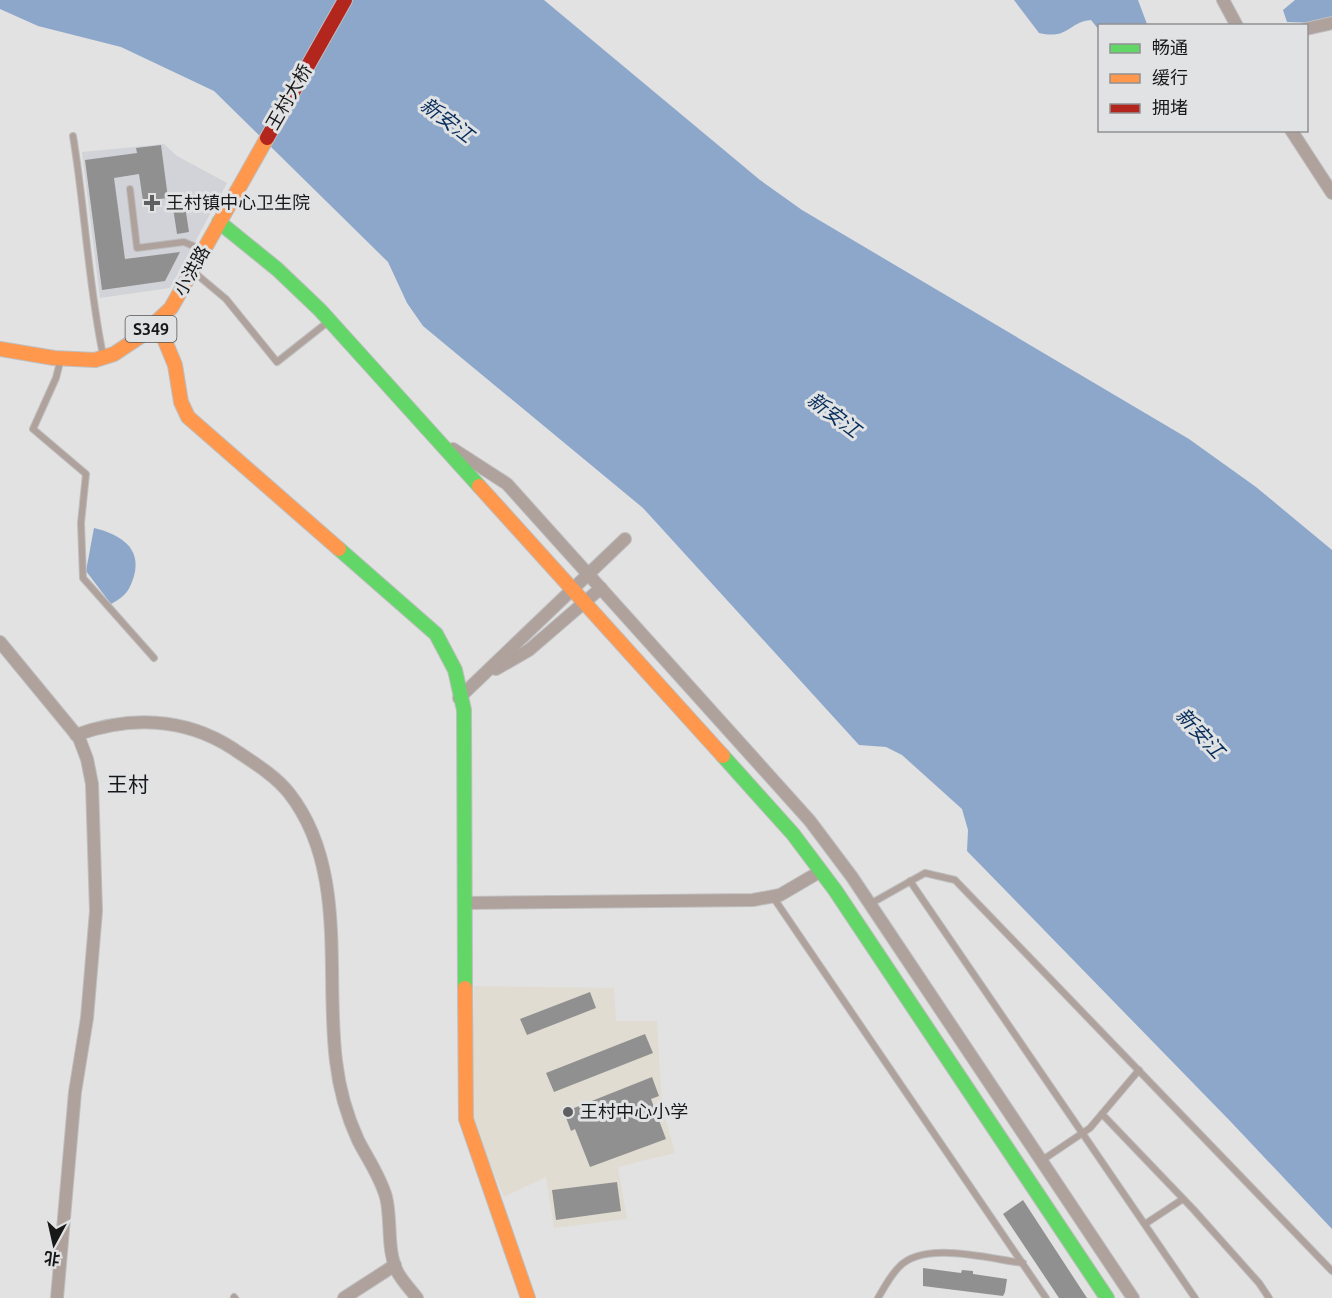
<svg xmlns="http://www.w3.org/2000/svg" width="1332" height="1298" viewBox="0 0 1332 1298" font-family="Ubuntu,'Noto Sans SC',sans-serif">
<style>
.built{fill:#d1d3d8}
.education{fill:#e1dcd1}
.water{fill:#8da7ca}
.building{fill:#909090}
.lines{fill:none;stroke-linecap:round;stroke-linejoin:round}
.lane-casing{stroke:#bebebf;stroke-width:8}
.street-casing{stroke:#bebebf;stroke-width:14}
.fast-casing{stroke:#bebebf;stroke-width:16}
.slow-casing{stroke:#bebebf;stroke-width:16}
.jam-casing{stroke:#bebebf;stroke-width:16}
.lane{stroke:#afa19b;stroke-width:6}
.street{stroke:#afa19b;stroke-width:12}
.fast{stroke:#63d668;stroke-width:14}
.slow{stroke:#ff974d;stroke-width:14}
.jam{stroke:#b3261e;stroke-width:14}
.poi-dot{fill:#5f5f60;stroke:#e1e2e4;stroke-width:2}
.labels{text-anchor:middle;stroke-width:6;stroke-linejoin:round;paint-order:stroke}
.shield{fill:#e1e2e4;stroke:#545556;stroke-width:1.5}
.shield-label{font-size:16px;font-weight:bold;fill:#181819}
.street-label{font-size:18px;fill:#181819;stroke:#e1e2e4}
.poi-label{font-size:18px;fill:#181819;stroke:#e1e2e4;text-anchor:start}
.water-label{font-size:20px;font-style:italic;fill:#062d5a;stroke:#e1e2e4}
.quarter-label{font-size:21px;fill:#181819;stroke:#e1e2e4}
</style>
<rect width="100%" height="100%" fill="#e2e2e3"/>
<path class="built" d="M164,144L177,156L227,183L170,288L100,298L82,152Z"/>
<path class="education" d="M474,986L614,988L616,1021H657L662,1106L675,1153L618,1167L627,1219L554,1228L546,1177L504,1197L471,1119Z"/>
<g class="water">
<path d="M0,0H544L760,180L802,210L1189,439L1256,487L1332,550V1229L1231,1122L967,851L968,830L962,809L902,755L886,747L859,745L643,508L423,326L407,303L388,262L214,91L121,47L38,26L0,9Z"/>
<path d="M1014,0H1138L1147,24L1100,26L1099,30L1091,20C1068,22 1069,40 1039,33Z"/>
<path d="M1295,0H1332V17L1318,23L1287,22L1283,10Z"/>
<path d="M94,528C119,534 142,547 134,576C129,592 125,596 111,604L86,571Z"/>
</g>
<g class="building">
<path d="M161,145L168,198L143,201L139,174L114,178L125,259L180,252L165,281L102,290L85,160L137,153L136,148Z"/>
<path d="M183,193L189,232L177,234L171,195Z"/>
<path d="M590,992L596,1008L527,1035L520,1019Z"/>
<path d="M645,1034L653,1053L554,1092L546,1073Z"/>
<path d="M652,1077L659,1096L651,1099L666,1139L590,1167L575,1129L571,1131L564,1112Z"/>
<path d="M617,1182L621,1211L556,1220L552,1190Z"/>
<path d="M1023,1200L1087,1298H1059L1003,1214Z"/>
<path d="M923,1268L961,1273L962,1270L973,1271V1274L1007,1279L1005,1292L1003,1296L923,1286Z"/>
</g>
<g class="lines">
<g class="lane-casing">
<g id="lane">
<path d="M73,136C85,208 88,283 103,355"/>
<path d="M130,189L137,248L184,242L200,249"/>
<path d="M195,273L226,299L277,362L329,321"/>
<path d="M60,362L56,378L33,429L86,474L81,523L83,578L154,658"/>
<path d="M910,881L1195,1298"/>
<path d="M773,897L1046,1298"/>
<path d="M870,904L925,873L955,880L1332,1271"/>
<path d="M1102,1114L1193,1209L1259,1283L1269,1298"/>
<path d="M1041,1161L1090,1128L1139,1070"/>
<path d="M1145,1224L1183,1199"/>
<path d="M234,1297L235,1298"/>
<path d="M878,1298C884,1288 890,1276 899,1267C924,1240 990,1259 1023,1263"/>
</g>
</g>
<g class="street-casing">
<g id="street">
<path d="M1223,0L1237,26"/>
<path d="M1306,29L1332,23"/>
<path d="M1291,130L1332,193"/>
<path d="M453,449L507,484L810,821L852,877L1133,1298"/>
<path d="M0,642L79,738L87,759L92,784L96,911L87,1018L75,1092L57,1298"/>
<path d="M496,669L529,650L601,588"/>
<path d="M459,698L625,539"/>
<path d="M76,735C129,716 184,717 232,748C251,761 275,775 289,793C348,868 325,974 336,1061C339,1087 347,1116 358,1140C367,1158 380,1176 386,1197C392,1220 386,1251 398,1273C403,1282 411,1290 417,1298"/>
<path d="M466,903L753,900L780,895L821,871"/>
<path d="M344,1298L395,1265"/>
</g>
</g>
<g class="fast-casing">
<g id="fast">
<path d="M219,222L277,269L320,310L479,486"/>
<path d="M339,549L436,634L455,670L464,710L465,988"/>
<path d="M723,756L793,834L835,890L1107,1298"/>
</g>
</g>
<g class="slow-casing">
<g id="slow">
<path d="M158,324L175,365L181,402L188,417L339,549"/>
<path d="M0,349L54,358L95,360L114,354L141,336L171,308L267,138"/>
<path d="M479,486L723,756"/>
<path d="M465,988L466,1119L528,1298"/>
</g>
</g>
<g class="jam-casing">
<path id="jam" d="M267,138L345,0"/>
</g>
<use href="#lane" class="lane"/>
<use href="#street" class="street"/>
<use href="#fast" class="fast"/>
<use href="#slow" class="slow"/>
<use href="#jam" class="jam"/>
</g>
<g class="poi-dot">
<path d="M149 194h6v6h6v6h-6v6h-6v-6h-6v-6h6z"/>
<circle cx="568" cy="1112" r="6"/>
</g>
<g class="labels">
<rect class="shield" x="125.5" y="316" width="51" height="26" rx="4.5"/>
<g class="shield-label">
<text x="151" y="335">S349</text>
</g>
<g class="street-label">
<text transform="translate(289 97) rotate(-60)" y="6">王村大桥</text>
<text transform="translate(192 271) rotate(-61)" y="6">小洪路</text>
</g>
<g class="poi-label">
<text x="166" y="209">王村镇中心卫生院</text>
<text x="580" y="1118">王村中心小学</text>
</g>
<g class="water-label">
<text transform="translate(447 120) rotate(37)" y="7">新安江</text>
<text transform="translate(834 415) rotate(37)" y="7">新安江</text>
<text transform="translate(1200 733) rotate(47)" y="7">新安江</text>
</g>
<g class="quarter-label">
<text x="128" y="792">王村</text>
</g>
</g>
<rect x="1098" y="24" width="210" height="108" fill="#e1e2e4" stroke="#919193" stroke-width="1.5"/>
<rect x="1110" y="44" width="30" height="9" fill="#63d668" stroke="#919193" stroke-width="1.5"/>
<text x="1152" y="54" font-size="18" fill="#181819">畅通</text>
<rect x="1110" y="74" width="30" height="9" fill="#ff974d" stroke="#919193" stroke-width="1.5"/>
<text x="1152" y="84" font-size="18" fill="#181819">缓行</text>
<rect x="1110" y="104" width="30" height="9" fill="#b3261e" stroke="#919193" stroke-width="1.5"/>
<text x="1152" y="114" font-size="18" fill="#181819">拥堵</text>
<g transform="translate(54 1244) rotate(188)" stroke="#e1e2e4" stroke-width="4.5" paint-order="stroke">
<path d="M0-4.5L10 22L0 15L-10 22Z" fill="#181819"/>
<text y="-9" font-size="16" font-weight="bold" text-anchor="middle" fill="#181819">北</text>
</g>
</svg>
